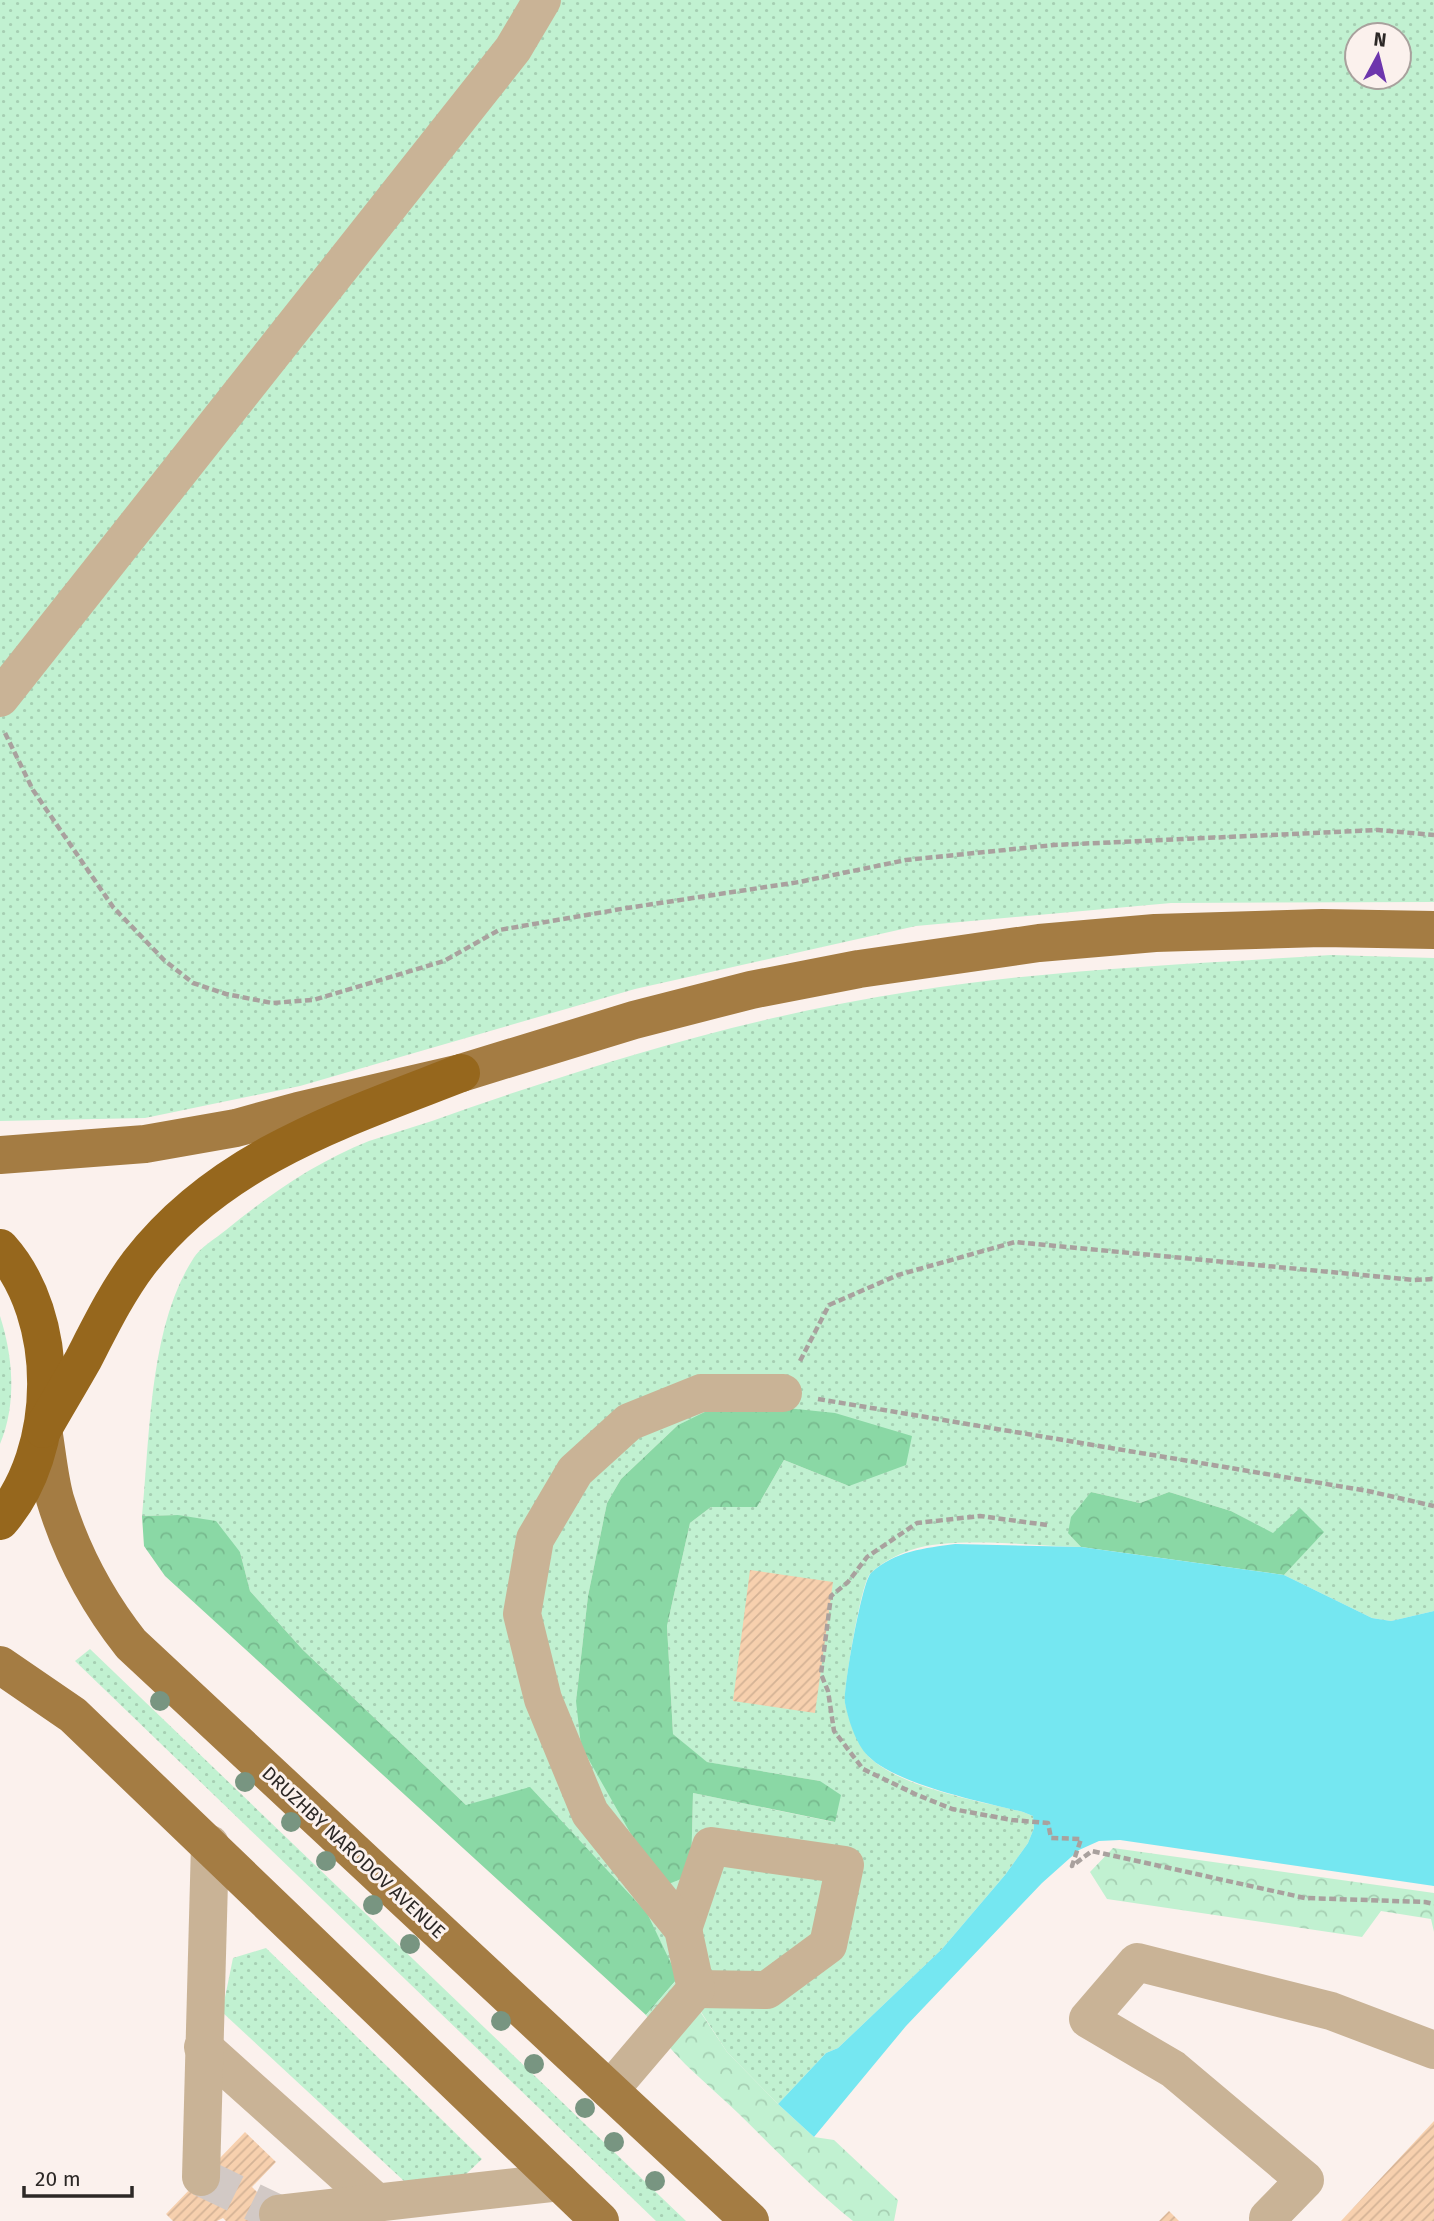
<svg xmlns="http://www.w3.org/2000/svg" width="1434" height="2221" viewBox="0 0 1434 2221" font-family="'Fira Sans',sans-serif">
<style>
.grass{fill:url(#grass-dots);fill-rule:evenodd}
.forest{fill:url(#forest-crowns)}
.park{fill:url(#park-crowns)}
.water{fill:#75e7f1}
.building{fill:url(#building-hatch)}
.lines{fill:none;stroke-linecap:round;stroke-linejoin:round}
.minor-tunnel{stroke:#d2c9c5;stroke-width:38;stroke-dasharray:38 19;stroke-linecap:butt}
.path{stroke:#a9a19e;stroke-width:4.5;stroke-dasharray:7 3.5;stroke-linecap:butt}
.minor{stroke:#c9b396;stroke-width:38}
.major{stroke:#a47c43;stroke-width:38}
.highway{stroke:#96671d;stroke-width:38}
.tree{fill:#789581}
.labels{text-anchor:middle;stroke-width:6;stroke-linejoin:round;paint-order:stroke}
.street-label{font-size:19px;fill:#2c2826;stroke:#fbf1ed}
</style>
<defs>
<pattern id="grass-dots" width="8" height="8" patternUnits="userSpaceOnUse" patternTransform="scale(1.75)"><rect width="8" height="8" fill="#c1f1d1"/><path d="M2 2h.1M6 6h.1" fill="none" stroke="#a6cfb3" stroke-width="1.8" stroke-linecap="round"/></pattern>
<pattern id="forest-crowns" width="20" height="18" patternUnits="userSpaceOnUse" patternTransform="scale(1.75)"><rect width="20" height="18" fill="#8ad8a5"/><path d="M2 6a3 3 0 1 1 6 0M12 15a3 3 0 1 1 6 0" fill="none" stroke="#77b98e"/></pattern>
<pattern id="park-crowns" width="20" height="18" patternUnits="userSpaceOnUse" patternTransform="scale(1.75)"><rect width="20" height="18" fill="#c1f1d1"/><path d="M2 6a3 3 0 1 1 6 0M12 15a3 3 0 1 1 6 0" fill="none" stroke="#a6cfb3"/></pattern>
<pattern id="building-hatch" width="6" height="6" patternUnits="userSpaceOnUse" patternTransform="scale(1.75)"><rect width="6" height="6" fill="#f7d0ae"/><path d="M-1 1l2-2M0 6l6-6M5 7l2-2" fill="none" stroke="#d4b396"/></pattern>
</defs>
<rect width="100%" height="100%" fill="#fbf1ed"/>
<g class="grass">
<path d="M0,0H1434V902L1171,903L916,926L635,989L300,1086L145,1118L0,1121ZM1357,35H1399V77H1357Z"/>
<path d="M1331,955L1434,958V1611L1391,1621L1372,1618L1284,1575L1323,1532L1273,1534L1231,1511L1169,1492L1140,1503L1091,1492L1068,1532L1081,1547C1035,1546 952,1536 911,1550C898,1554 879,1564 870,1574C861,1583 845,1682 845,1699C845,1712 859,1747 869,1757C901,1788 980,1801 1023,1812L1033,1816L1034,1828L1028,1843L1005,1875L942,1949L838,2048L826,2053L778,2104L727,2052L679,1978L466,1805L303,1650L250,1591L240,1552L178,1515L142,1516C150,1437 149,1327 193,1259C200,1247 215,1239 226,1230C270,1194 316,1162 369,1141C390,1134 411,1128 432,1121C589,1065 749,1016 914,991C1051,969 1192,964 1331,955ZM713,1409L849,1486L784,1460L757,1507H711L690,1523L667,1626L673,1734L706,1762L820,1781L834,1822L693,1793L691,1874L576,1701L588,1596L607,1503L621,1479L678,1425Z"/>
<path d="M0,1316C13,1357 17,1403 0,1444Z"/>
<path d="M90,1649L686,2221H656L75,1661Z"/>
<path d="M266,1948L482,2159L462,2178L404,2181L222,2012L233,1958Z"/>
</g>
<g class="forest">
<path d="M757,1405L835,1413L912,1436L906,1465L849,1486L784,1460L757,1507H711L690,1523L667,1626L673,1734L707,1762L820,1781L841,1795L835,1822L693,1793L691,1875L666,1885L640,1850L581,1746L576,1701L588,1596L607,1503L621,1479L678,1425L713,1408Z"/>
<path d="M1091,1492L1140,1503L1169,1492L1231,1511L1273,1533L1300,1508L1324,1532L1284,1575L1081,1547L1068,1533L1071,1517Z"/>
<path d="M178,1515L216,1521L240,1552L250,1591L303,1650L466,1805L530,1787L647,1913L678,1978L646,2015L165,1576L144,1546L142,1516Z"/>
</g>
<g class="park">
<path d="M1113,1848L1434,1893V1932L1431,1919L1381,1911L1362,1937L1107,1899L1090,1872Z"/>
<path d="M678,1978L727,2052L778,2104L814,2137L834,2140L898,2200L894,2221H853C812,2188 776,2150 738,2113C704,2080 671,2057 646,2015Z"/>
</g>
<path class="water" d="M955,1544L1081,1547L1284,1575L1372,1618L1391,1621L1434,1611V1886L1120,1840L1099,1841L1079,1850L1042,1883L906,2026L814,2137L778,2104L826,2053L838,2048L942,1949L1005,1875L1028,1843L1034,1828L1033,1816L1023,1812C983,1802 897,1785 868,1756C856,1744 848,1719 845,1703C843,1689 862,1581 871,1573C895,1551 925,1548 955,1544Z"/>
<g class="building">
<path d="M750,1570L833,1582L815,1713L733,1701Z"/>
<path d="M1434,2121V2221H1341Z"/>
<path d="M245,2132L276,2162L252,2187L286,2221H226L223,2218L217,2221H173L166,2214Z"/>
<path d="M1169,2211L1179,2221H1159Z"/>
</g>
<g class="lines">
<path class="minor-tunnel" d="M201,2177L278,2214"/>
<g class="path">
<path d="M5,733L33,790L113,907L164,960L193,983L226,994L272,1003L313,1000L444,961L499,930L627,908L799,882L906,860L1054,845L1378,830L1434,835"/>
<path d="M800,1361L829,1305L898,1275L1015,1242L1414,1280L1434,1279"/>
<path d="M818,1399L1368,1491L1434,1506"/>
<path d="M1047,1525L980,1516L917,1523L867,1557L848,1582L831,1596L821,1674L828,1691L834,1731L863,1769L915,1794L952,1809L1012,1820L1048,1823L1051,1838L1081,1839L1072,1866L1092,1851L1305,1898L1425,1902L1434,1904"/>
</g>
<g class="minor">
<path d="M0,698L513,49L542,0"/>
<path d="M683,1929L711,1846L845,1865L828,1945L767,1990L696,1989"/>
<path d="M203,2047L377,2203"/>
<path d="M610,2090L696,1989L683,1929L590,1813L543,1699L522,1614L535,1539L575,1471L629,1422L701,1393H783"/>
<path d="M201,2177L210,1844"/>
<path d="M278,2214L560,2182"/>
<path d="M1271,2221L1268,2218L1305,2180L1173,2069L1088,2019L1137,1962L1331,2011L1434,2050"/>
</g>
<g class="major">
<path d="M0,1155L145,1144L236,1128L298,1111L461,1073L634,1020L751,990L859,969L1039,943L1155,933L1322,928L1434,930"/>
<path d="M43,1429C47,1452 49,1477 55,1499C71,1552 97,1601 131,1644L750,2221"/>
<path d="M0,1665L73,1715L600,2221"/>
</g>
<g class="highway">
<path d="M0,1248C62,1317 61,1451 0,1521"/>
<path d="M43,1429C56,1406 70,1383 83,1360C100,1327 117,1292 139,1263C220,1158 343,1119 461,1073"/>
</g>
</g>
<g class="tree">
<circle cx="160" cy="1701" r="10"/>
<circle cx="245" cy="1782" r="10"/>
<circle cx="291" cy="1822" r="10"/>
<circle cx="326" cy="1861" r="10"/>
<circle cx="373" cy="1905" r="10"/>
<circle cx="410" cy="1944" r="10"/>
<circle cx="501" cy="2021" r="10"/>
<circle cx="534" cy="2064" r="10"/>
<circle cx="585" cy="2108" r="10"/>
<circle cx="614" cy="2142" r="10"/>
<circle cx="655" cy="2181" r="10"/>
</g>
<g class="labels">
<g class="street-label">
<text transform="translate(354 1852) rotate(43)" y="7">DRUZHBY NARODOV AVENUE</text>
</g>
</g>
<g transform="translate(1378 56) rotate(7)"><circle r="33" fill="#fbf1ed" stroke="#a8a19d" stroke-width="2"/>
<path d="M0-5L12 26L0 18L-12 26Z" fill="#6d36ad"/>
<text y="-10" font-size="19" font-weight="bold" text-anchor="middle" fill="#2c2826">N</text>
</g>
<path d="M24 2186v10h108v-10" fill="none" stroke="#2c2826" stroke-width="3.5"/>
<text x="35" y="2186" font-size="21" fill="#2c2826" stroke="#fbf1ed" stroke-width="5" paint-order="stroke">20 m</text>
</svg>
